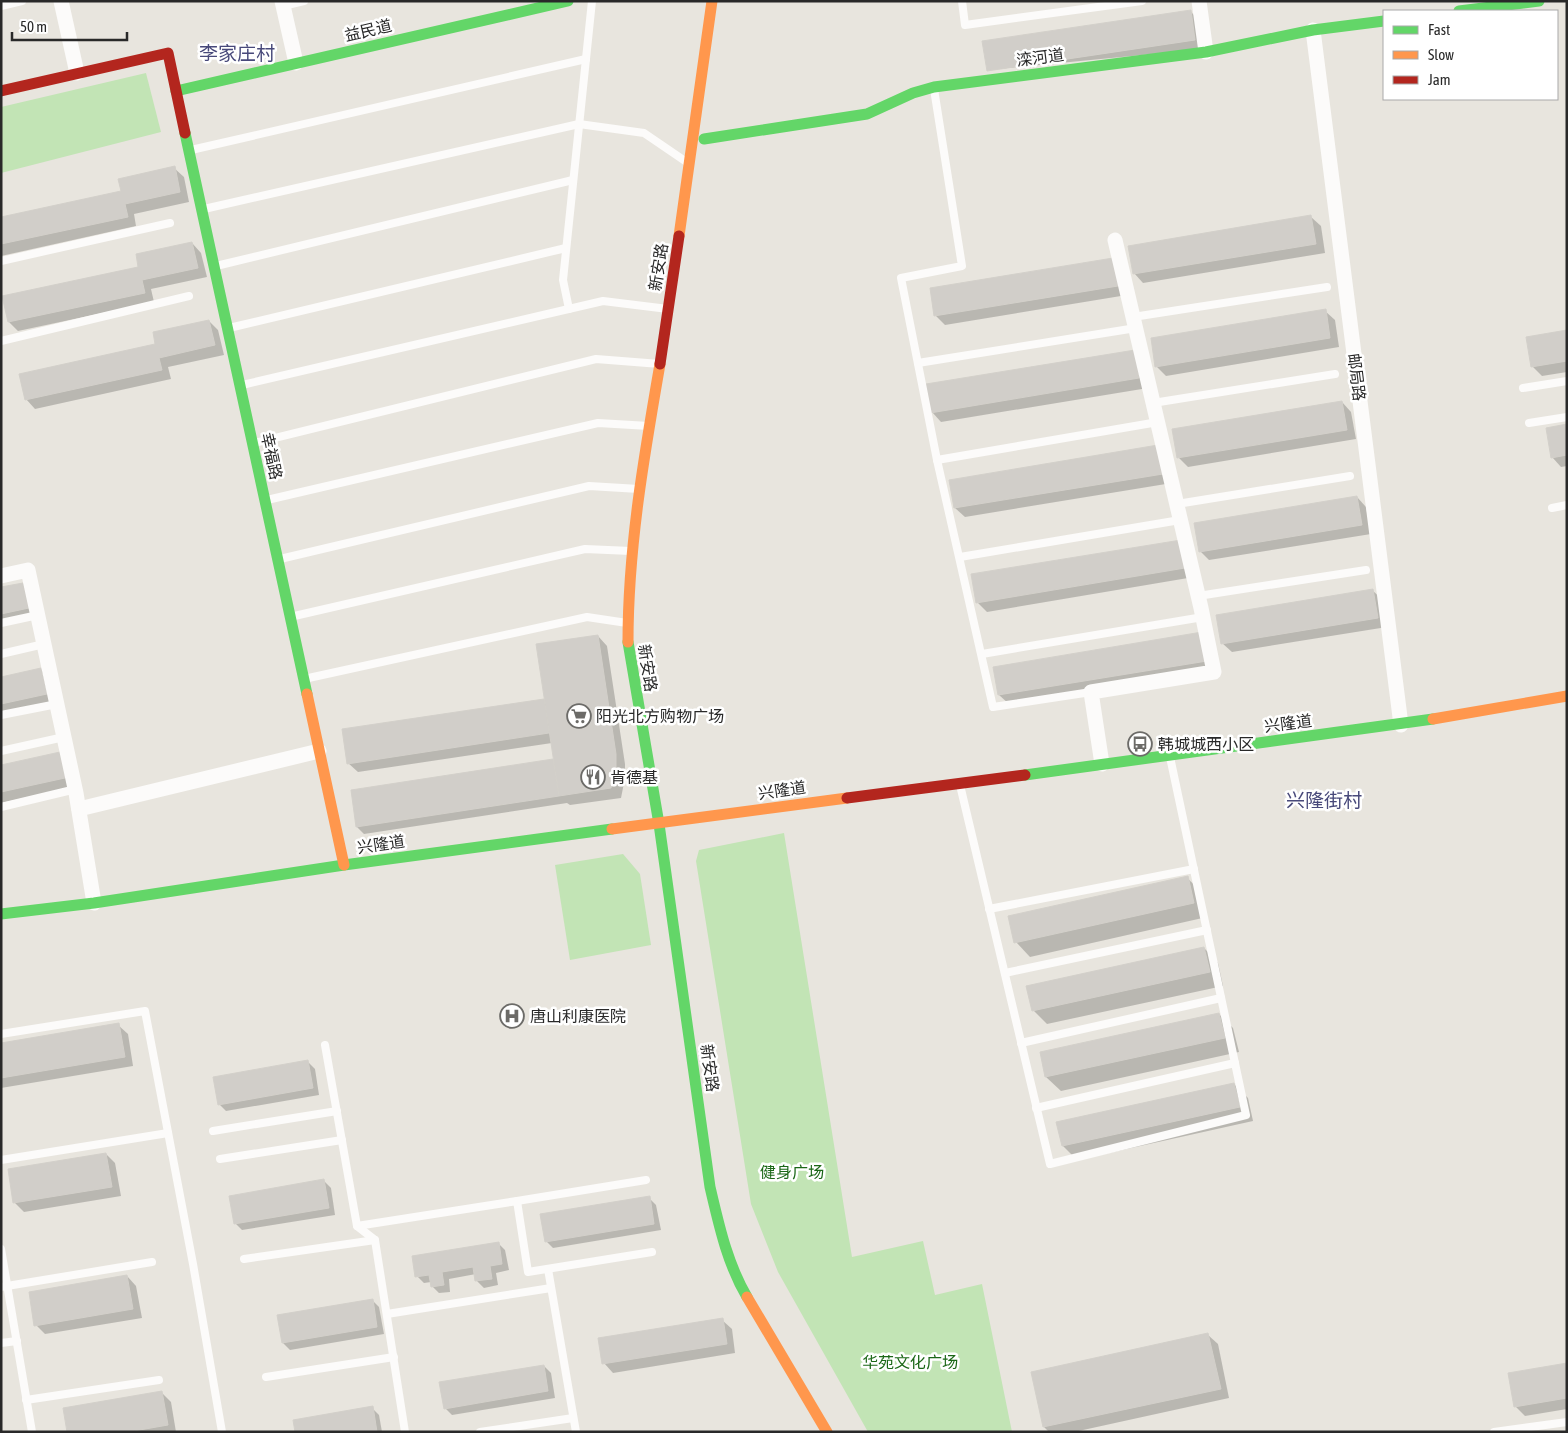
<svg xmlns="http://www.w3.org/2000/svg" width="1568" height="1433" viewBox="0 0 1568 1433" font-family="'Asap Condensed','Noto Sans SC',sans-serif">
<style>
.green{fill:#c2e4b5}
.shadow{fill:#0003}
.building{fill:#d1cec9;stroke:#d3d0ca}
.lines{fill:none;stroke-linecap:round;stroke-linejoin:round}
.lane{stroke:#fcfbfa;stroke-width:8}
.street{stroke:#fcfbfa;stroke-width:15}
.fast{stroke:#63d668;stroke-width:11}
.slow{stroke:#ff974d;stroke-width:11}
.jam{stroke:#b3261e;stroke-width:11}
.labels{text-anchor:middle;stroke-width:5;stroke-linejoin:round;paint-order:stroke}
.street-label{font-size:16px;fill:#292929;stroke:#fff}
.poi-label{font-size:16px;fill:#292929;stroke:#fff;text-anchor:start}
.park-label{font-size:16px;fill:#1b6717;stroke:#fff}
.quarter-label{font-size:19px;fill:#48497a;stroke:#fff}
</style>
<rect width="100%" height="100%" fill="#e8e5de"/>
<g class="green">
<path d="M146,73L161,132L1,173V107Z"/>
<path d="M784,833L852,1257L923,1241L935,1295L982,1284L1012,1432H868L778,1272L751,1204L696,861L699,850Z"/>
<path d="M623,854L640,874L651,945L570,960L555,865Z"/>
</g>
<g class="shadow">
<path d="M1190,11L1200,21L1204,49L988,70Z"/>
<path d="M174,168L184,177L189,202L134,214L136,226L1,256V218L122,192Z"/>
<path d="M1311,217L1321,226L1325,253L1143,283L1134,273Z"/>
<path d="M192,243L201,253L207,277L151,289L154,302L18,331L9,322L3,297L140,267Z"/>
<path d="M1122,269L1127,295L945,325L936,316L931,289Z"/>
<path d="M1325,311L1335,320L1339,347L1166,376L1156,366Z"/>
<path d="M209,321L218,330L224,355L168,367L171,379L35,409L26,399L157,345Z"/>
<path d="M1567,331V372L1542,376L1532,366Z"/>
<path d="M1134,351L1148,388L941,422L932,412Z"/>
<path d="M1342,402L1351,412L1356,439L1188,467L1178,457Z"/>
<path d="M1567,425V466L1561,467L1552,457Z"/>
<path d="M1158,447L1172,483L965,517L955,508Z"/>
<path d="M1357,497L1366,507L1371,534L1209,560L1200,551Z"/>
<path d="M1180,541L1194,577L987,612L977,602Z"/>
<path d="M23,584L32,593L37,618L1,626V589Z"/>
<path d="M1373,591L1383,600L1387,627L1232,652L1222,643Z"/>
<path d="M598,636L607,646L625,764V778L621,798L570,805L567,803L364,834L357,827L352,791L555,760L552,743L358,772L348,763L343,730L545,700Z"/>
<path d="M1211,643L1216,670L1009,704L999,695Z"/>
<path d="M41,669L50,679L56,703L1,715V678Z"/>
<path d="M60,753L74,787L1,803V766Z"/>
<path d="M1187,878L1202,892L1207,917L1030,957L1016,942Z"/>
<path d="M1204,948L1218,963L1223,986L1047,1024L1033,1010Z"/>
<path d="M1219,1014L1233,1028L1239,1052L1061,1091L1046,1077L1041,1053Z"/>
<path d="M118,1025L128,1034L133,1066L1,1088V1045Z"/>
<path d="M308,1062L315,1069L319,1095L226,1111L219,1104Z"/>
<path d="M1234,1084L1248,1098L1253,1121L1077,1160L1063,1146L1058,1123Z"/>
<path d="M106,1154L115,1163L121,1196L24,1212L15,1203L9,1171Z"/>
<path d="M324,1181L331,1188L335,1215L242,1230L235,1223Z"/>
<path d="M649,1198L656,1205L661,1230L553,1248L546,1241Z"/>
<path d="M498,1243L505,1250L509,1270L496,1273L498,1285L484,1288L477,1281L476,1274L449,1279L450,1292L439,1293L432,1286L431,1282L424,1283L417,1276Z"/>
<path d="M127,1276L136,1286L142,1318L45,1334L36,1325Z"/>
<path d="M372,1300L379,1307L384,1334L290,1350L283,1343Z"/>
<path d="M722,1320L732,1329L735,1353L613,1373L604,1363Z"/>
<path d="M1208,1335L1218,1344L1229,1398L1074,1432H1049L1044,1427Z"/>
<path d="M1567,1364V1409L1525,1416L1515,1406Z"/>
<path d="M544,1366L551,1373L555,1398L452,1415L445,1408Z"/>
<path d="M161,1392L171,1402L176,1432H68Z"/>
<path d="M372,1408L379,1415L382,1432H297Z"/>
</g>
<g class="building">
<path d="M1191,10L1195,40L987,71L982,41Z"/>
<path d="M175,166L180,192L125,204L128,217L1,244V217L121,191L118,179Z"/>
<path d="M1311,215L1316,244L1133,274L1128,246Z"/>
<path d="M192,242L198,268L142,280L145,293L8,322L2,296L138,267L136,254Z"/>
<path d="M1113,258L1118,286L934,316L930,288Z"/>
<path d="M1326,309L1330,338L1155,367L1151,338Z"/>
<path d="M209,320L215,345L159,358L162,370L25,400L19,374L155,344L153,332Z"/>
<path d="M1567,330V361L1531,367L1526,337Z"/>
<path d="M1135,350L1139,378L930,413L926,384Z"/>
<path d="M1342,401L1347,430L1177,458L1172,429Z"/>
<path d="M1567,424V455L1551,458L1546,428Z"/>
<path d="M1158,445L1163,474L954,508L949,480Z"/>
<path d="M1357,496L1362,525L1199,552L1194,523Z"/>
<path d="M1181,540L1185,568L976,603L971,574Z"/>
<path d="M23,583L29,608L1,614V587Z"/>
<path d="M1373,589L1378,618L1221,644L1216,615Z"/>
<path d="M1202,632L1207,661L998,695L993,667Z"/>
<path d="M598,635L616,754V768L611,788L559,796L536,644Z"/>
<path d="M41,668L47,694L1,704V677Z"/>
<path d="M544,699L549,733L347,764L342,729Z"/>
<path d="M60,752L65,778L1,792V765Z"/>
<path d="M553,759L559,796L356,827L351,790Z"/>
<path d="M1188,876L1194,903L1014,943L1008,916Z"/>
<path d="M1204,947L1210,972L1032,1011L1026,986Z"/>
<path d="M1219,1013L1225,1038L1045,1077L1040,1052Z"/>
<path d="M119,1023L125,1057L1,1078V1043Z"/>
<path d="M308,1060L313,1088L218,1105L213,1077Z"/>
<path d="M1234,1083L1240,1107L1062,1146L1056,1122Z"/>
<path d="M106,1153L112,1187L13,1203L8,1169Z"/>
<path d="M324,1179L329,1208L234,1224L229,1196Z"/>
<path d="M650,1196L654,1224L545,1242L540,1214Z"/>
<path d="M499,1242L502,1264L490,1266L492,1279L475,1281L473,1267L442,1272L444,1285L431,1287L429,1275L415,1277L412,1256Z"/>
<path d="M127,1275L133,1309L34,1326L29,1292Z"/>
<path d="M373,1299L377,1327L282,1343L277,1315Z"/>
<path d="M723,1318L727,1344L602,1364L598,1338Z"/>
<path d="M1208,1333L1221,1389L1043,1427L1031,1372Z"/>
<path d="M1567,1363V1398L1514,1407L1508,1373Z"/>
<path d="M544,1365L548,1391L444,1409L439,1382Z"/>
<path d="M162,1391L168,1425L128,1432H67L63,1408Z"/>
<path d="M373,1406L377,1432H295L293,1420Z"/>
</g>
<g class="lines">
<g class="lane">
<path d="M962,1L965,25L1142,1"/>
<path d="M1,6L22,1"/>
<path d="M283,6L304,1"/>
<path d="M934,89L962,266L901,278L937,460L993,707L1091,692"/>
<path d="M191,150L586,59"/>
<path d="M204,209L579,124L644,133L688,163"/>
<path d="M1,261L170,223"/>
<path d="M216,266L573,180"/>
<path d="M569,309L563,280L592,1"/>
<path d="M1133,317L1327,287"/>
<path d="M229,328L566,248"/>
<path d="M1,341L189,296"/>
<path d="M918,363L1136,328"/>
<path d="M242,385L603,301L668,309"/>
<path d="M1523,388L1567,381"/>
<path d="M1153,403L1335,374"/>
<path d="M1529,423L1567,417"/>
<path d="M254,443L596,359L660,364"/>
<path d="M937,460L1158,422"/>
<path d="M267,500L598,423L649,426"/>
<path d="M1177,504L1350,476"/>
<path d="M1552,508L1567,505"/>
<path d="M960,557L1180,520"/>
<path d="M280,559L589,486L639,489"/>
<path d="M1198,596L1366,570"/>
<path d="M290,617L585,549L631,551"/>
<path d="M1,623L38,615"/>
<path d="M1,654L44,644"/>
<path d="M982,654L1203,617"/>
<path d="M304,679L587,617L627,623"/>
<path d="M1,715L57,704"/>
<path d="M1,751L64,737"/>
<path d="M960,785L1050,1164L1246,1115L1170,757"/>
<path d="M1,807L76,789"/>
<path d="M989,909L1194,869"/>
<path d="M1005,973L1207,930"/>
<path d="M1,1034L145,1011L193,1264L222,1432"/>
<path d="M1021,1043L1221,998"/>
<path d="M325,1045L357,1226L375,1240L405,1432"/>
<path d="M1036,1108L1235,1063"/>
<path d="M213,1131L337,1111"/>
<path d="M220,1159L342,1140"/>
<path d="M1,1160L168,1133"/>
<path d="M517,1201L646,1180"/>
<path d="M357,1226L517,1201L528,1272L652,1252"/>
<path d="M1,1249L32,1432"/>
<path d="M244,1259L375,1240"/>
<path d="M548,1269L576,1432"/>
<path d="M1,1287L152,1262"/>
<path d="M387,1314L551,1288"/>
<path d="M1,1343L17,1341"/>
<path d="M266,1377L394,1357"/>
<path d="M26,1400L159,1380"/>
<path d="M480,1432L573,1418"/>
<path d="M1494,1432L1567,1422"/>
</g>
<g class="street">
<path d="M61,1L77,73"/>
<path d="M282,1L296,63"/>
<path d="M1199,1L1206,52"/>
<path d="M1313,30L1401,725"/>
<path d="M1,576L28,570L76,793L94,903"/>
<path d="M1102,764L1091,692L1214,672L1201,608L1115,240"/>
<path d="M79,809L319,751"/>
</g>
<g class="fast">
<path d="M1459,11L1539,1"/>
<path d="M176,91L568,1"/>
<path d="M185,133L307,694"/>
<path d="M704,139L867,114L913,93L934,87L1206,52L1313,30L1384,21"/>
<path d="M628,642L659,824L710,1187C719,1225 727,1263 747,1297"/>
<path d="M1025,775L1433,719"/>
<path d="M1,914L94,903L344,865L612,829"/>
</g>
<g class="slow">
<path d="M679,236L712,1"/>
<path d="M628,642C628,548 644,456 660,364"/>
<path d="M307,694L344,865"/>
<path d="M1433,719L1567,696"/>
<path d="M612,829L847,798"/>
<path d="M747,1297L827,1432"/>
</g>
<g class="jam">
<path d="M1,91L168,53L185,133"/>
<path d="M660,364L679,236"/>
<path d="M847,798L1025,775"/>
</g>
</g>
<defs>
<g id="supermarket-ring" transform="scale(1.25)"><circle r="9.5" fill="#fff" stroke="#6c6b68" stroke-width="1.5"/><path d="M-6-5.5h2.5l.6 2H6L4.5 2H-2.5L-4.4-4H-6ZM-1.5 3.2a1.3 1.3 0 1 0 .1 0ZM3 3.2a1.3 1.3 0 1 0 .1 0Z" fill="#6c6b68"/></g>
<g id="bus-ring" transform="scale(1.25)"><circle r="9.5" fill="#fff" stroke="#6c6b68" stroke-width="1.5"/><path d="M-5-6H5V4H4V6H2V4H-2V6H-4V4H-5ZM-3.5-4V0h7V-4ZM-3.5 1.2v1.5H-2V1.2ZM2 1.2v1.5H3.5V1.2Z" fill="#6c6b68"/></g>
<g id="restaurant-ring" transform="scale(1.25)"><circle r="9.5" fill="#fff" stroke="#6c6b68" stroke-width="1.5"/><path d="M-5-6h1v4h1v-4h1v4h1v-4h1v5L-1.5 .5V6h-2V.5L-5-1ZM5-6V6H3V1.5H1.5Q1.5-4 5-6Z" fill="#6c6b68"/></g>
<g id="hospital-ring" transform="scale(1.25)"><circle r="9.5" fill="#fff" stroke="#6c6b68" stroke-width="1.5"/><path d="M-5-5h3v3.5h4V-5h3V5h-3V1.5h-4V5h-3Z" fill="#6c6b68"/></g>
</defs>
<g fill-rule="evenodd">
<use href="#supermarket-ring" x="579" y="716"/>
<use href="#bus-ring" x="1140" y="744"/>
<use href="#restaurant-ring" x="593" y="777"/>
<use href="#hospital-ring" x="512" y="1016"/>
</g>
<g class="labels">
<g class="street-label">
<text transform="translate(368 30) rotate(-13)" y="6">益民道</text>
<text transform="translate(1040 57) rotate(-7)" y="6">滦河道</text>
<text transform="translate(658 267) rotate(-81)" y="6">新安路</text>
<text transform="translate(1357 377) rotate(83)" y="6">邮局路</text>
<text transform="translate(272 456) rotate(78)" y="6">幸福路</text>
<text transform="translate(648 668) rotate(81)" y="6">新安路</text>
<text transform="translate(1288 723) rotate(-7)" y="6">兴隆道</text>
<text transform="translate(782 790) rotate(-8)" y="6">兴隆道</text>
<text transform="translate(381 844) rotate(-8)" y="6">兴隆道</text>
<text transform="translate(710 1068) rotate(82)" y="6">新安路</text>
</g>
<g class="poi-label">
<text x="596" y="722">阳光北方购物广场</text>
<text x="1158" y="750">韩城城西小区</text>
<text x="610" y="783">肯德基</text>
<text x="530" y="1022">唐山利康医院</text>
</g>
<g class="park-label">
<text x="792" y="1178">健身广场</text>
<text x="910" y="1368">华苑文化广场</text>
</g>
<g class="quarter-label">
<text x="237" y="60">李家庄村</text>
<text x="1324" y="807">兴隆街村</text>
</g>
</g>
<rect width="1568" height="1433" fill="none" stroke="#292929" stroke-width="5"/>
<rect x="1383" y="10" width="175" height="90" fill="#ffffff" stroke="#a9a9a9"/>
<rect x="1393" y="26" width="25" height="8" fill="#63d668" stroke="#a9a9a9"/>
<text x="1428" y="35" font-size="15" fill="#292929">Fast</text>
<rect x="1393" y="51" width="25" height="8" fill="#ff974d" stroke="#a9a9a9"/>
<text x="1428" y="60" font-size="15" fill="#292929">Slow</text>
<rect x="1393" y="76" width="25" height="8" fill="#b3261e" stroke="#a9a9a9"/>
<text x="1428" y="85" font-size="15" fill="#292929">Jam</text>
<path d="M12 32v8h115v-8" fill="none" stroke="#292929" stroke-width="2.5"/>
<text x="20" y="32" font-size="15" fill="#292929" stroke="#ffffff" stroke-width="4" paint-order="stroke">50 m</text>
</svg>
